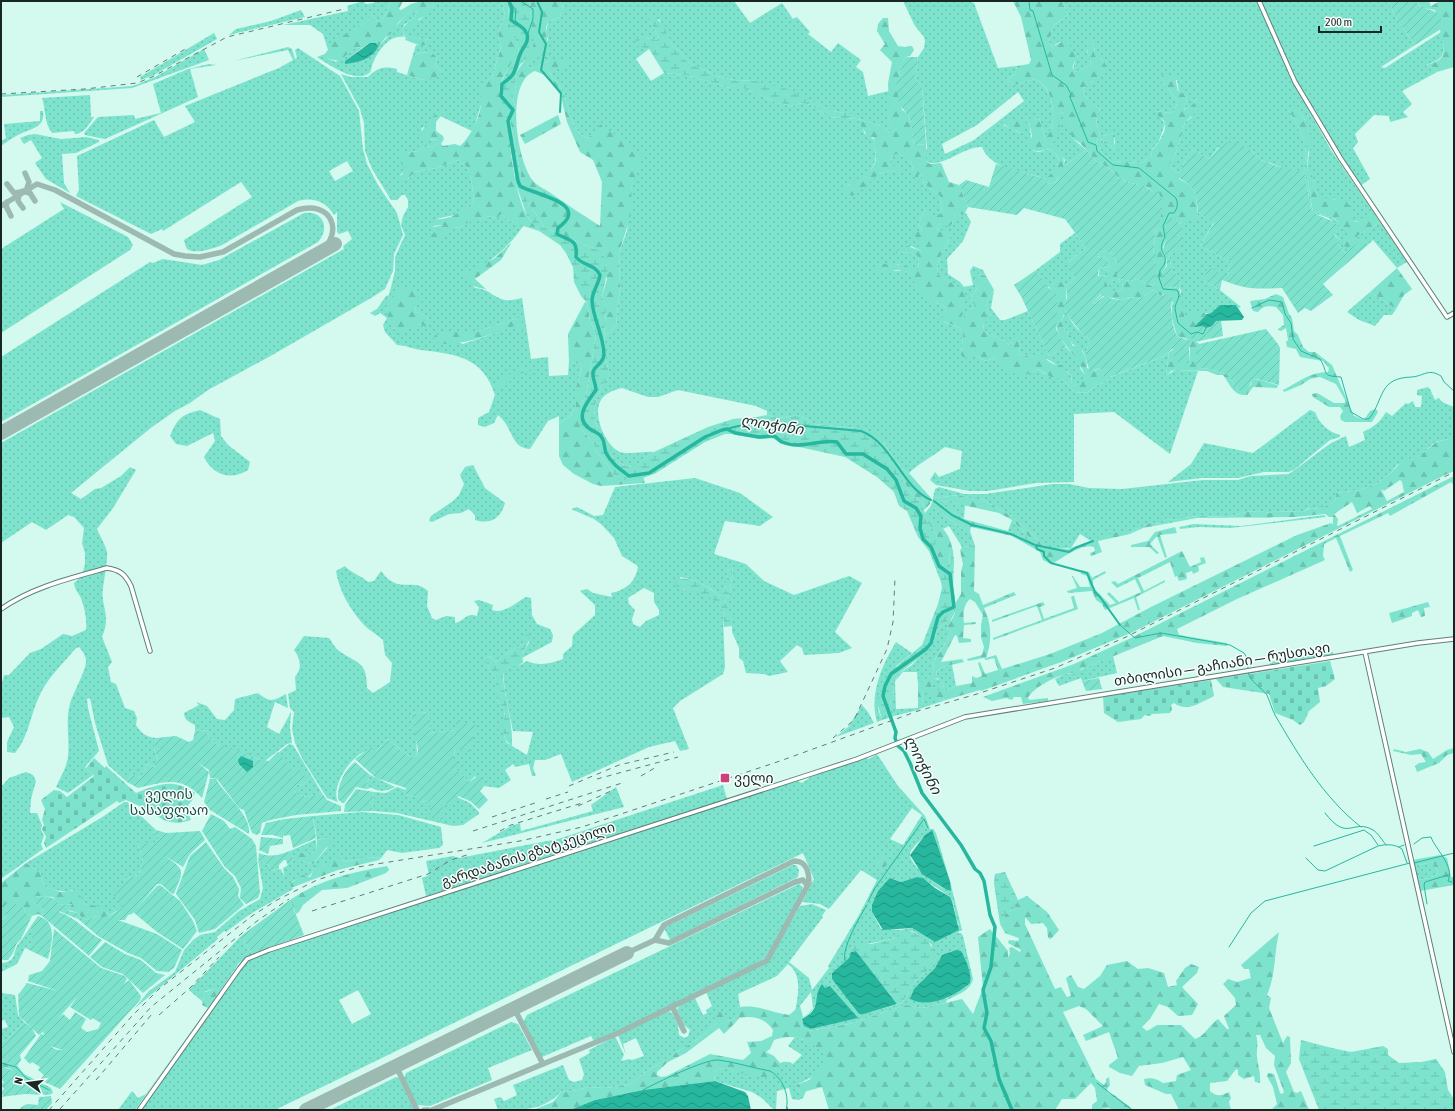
<svg xmlns="http://www.w3.org/2000/svg" width="1455" height="1111" viewBox="0 0 1455 1111" font-family="'Asap Condensed','Noto Sans Georgian',sans-serif">
<style>
.grass{fill:url(#grass-dots);fill-rule:evenodd}
.forest{fill:url(#forest-firs);fill-rule:evenodd}
.wetland{fill:url(#wetland-marsh)}
.cemetery{fill:url(#cemetery-stones)}
.garden{fill:url(#garden-furrows)}
.water{fill:url(#water-waves)}
.lines{fill:none;stroke-linecap:round;stroke-linejoin:round}
.stream{stroke:#27b79f;stroke-width:1}
.canal{stroke:#27b79f;stroke-width:2}
.river{stroke:#27b79f;stroke-width:3.5}
.taxiway{stroke:#9cbab2;stroke-width:5.5}
.runway{stroke:#9cbab2;stroke-width:14}
.secondary-casing{stroke:#5f8078;stroke-width:5.5}
.secondary{stroke:#fff;stroke-width:3.5}
.rail{stroke:#657c76;stroke-width:1;stroke-dasharray:5 5;stroke-linecap:butt}
.poi-dot{fill:#ca417b;stroke:#f7fefc;stroke-width:1.5}
.labels{text-anchor:middle;stroke-width:3;stroke-linejoin:round;paint-order:stroke}
.street-label{font-size:14px;fill:#192724;stroke:#f7fefc}
.poi-label{font-size:14px;fill:#192724;stroke:#f7fefc;text-anchor:start}
.park-label{font-size:14px;fill:#185045;stroke:#f7fefc}
.water-label{font-size:15px;font-style:italic;fill:#1c322d;stroke:#f7fefc}
</style>
<defs>
<pattern id="grass-dots" width="8" height="8" patternUnits="userSpaceOnUse"><rect width="8" height="8" fill="#7de3cd"/><path d="M2 2h.1M6 6h.1" fill="none" stroke="#6bc3b0" stroke-width="1.8" stroke-linecap="round"/></pattern>
<pattern id="forest-firs" width="22" height="20" patternUnits="userSpaceOnUse"><rect width="22" height="20" fill="#7de3cd"/><path d="M5 1l3.5 6h-7zM16 11l3.5 6h-7z" fill="#6bc3b0"/></pattern>
<pattern id="wetland-marsh" width="20" height="14" patternUnits="userSpaceOnUse"><rect width="20" height="14" fill="#7de3cd"/><path d="M1 5h8M5 5V1M11 12h8M15 12V8" fill="none" stroke="#6bc3b0"/></pattern>
<pattern id="cemetery-stones" width="16" height="16" patternUnits="userSpaceOnUse"><rect width="16" height="16" fill="#7de3cd"/><path d="M2 7V4a2 2 0 0 1 4 0v3zM10 15v-3a2 2 0 0 1 4 0v3z" fill="#6bc3b0"/></pattern>
<pattern id="garden-furrows" width="10" height="10" patternUnits="userSpaceOnUse"><rect width="10" height="10" fill="#7de3cd"/><path d="M-1 1l2-2M0 10L10 0M9 11l2-2" fill="none" stroke="#6bc3b0"/></pattern>
<pattern id="water-waves" width="16" height="10" patternUnits="userSpaceOnUse"><rect width="16" height="10" fill="#27b79f"/><path d="M0 5q4-4 8 0t8 0" fill="none" stroke="#219581"/></pattern>
</defs>
<rect width="100%" height="100%" fill="#d4f9ef"/>
<g class="grass">
<path d="M363,1L366,4L374,3V1H391L382,21L378,22L373,15C360,30 340,34 328,50L323,34L310,25H283L348,11L347,6Z"/>
<path d="M432,1H502L505,16L498,33L501,46L492,77L482,85L480,91L482,101L474,128L472,131L440,116L445,111L421,129L431,140L437,139L438,143L432,147L425,146L418,151L406,153L404,172L400,175L408,179L415,172L437,168L458,160C461,163 466,165 468,169C471,173 475,200 473,205L459,214L436,219L433,227L445,225L430,237C443,240 445,234 455,227L458,228L474,219L479,220L488,216L496,218L501,214L511,222L524,225C506,250 492,262 464,274L475,288C490,289 492,297 505,300C510,301 517,299 522,298L531,359L548,357L549,376L568,375L569,362L580,364L582,367L576,387V406L571,415L559,424V416L548,421L530,449C510,448 514,428 498,415L494,423L485,427L478,425V418L489,412L495,395C483,357 456,354 421,350C413,349 405,345 397,345L385,332L383,325L387,318L380,313L375,316L370,313L377,309L386,296L389,295L395,271V257L405,235L401,225L403,216L408,207V200L405,195H402L397,200H391L372,169L365,151L364,123L360,109L341,74L351,77H368C378,67 384,66 397,69V72L422,80L432,77H438L442,72L435,65L437,59L435,55L427,52L416,54L413,62L411,61L416,45L430,40L410,37L404,33L405,29C415,22 432,15 434,2ZM415,291L416,306L415,312L425,315L429,320L426,326L422,324L394,329C393,320 388,316 387,306L392,299ZM517,318L522,324V332L517,326H511L504,330L463,344L440,334L476,332Z"/>
<path d="M561,1H734L750,23L782,3L793,19L797,17L810,32L808,34L831,52L838,43L861,60L856,67L863,72L868,96L889,91L890,133L884,127L858,119L863,127L864,133L875,140L873,145C883,165 864,178 847,186L868,182L879,174L893,170L900,175L889,164L891,158L896,154C913,155 912,170 918,182V175L921,174L924,184L940,196L942,213L930,219L925,208L918,226L922,227L921,232H915L921,240V251L911,246L898,254L904,252L918,256L919,271L904,267L898,264L878,265L895,271L904,270L909,273L914,277L916,285L934,302L944,306L946,312L944,322L960,328L963,334L961,355L976,356L986,361L994,358C1001,360 1001,363 1006,368C1013,376 1030,376 1038,369L1045,374L1062,379L1075,392L1087,393L1097,385L1106,382L1107,377H1111L1162,357L1169,352L1166,376L1175,370L1198,371L1170,454L1114,412L1074,414V482L1036,483L988,491H970L936,485L930,480L935,472L939,477L960,469L962,451L945,447C932,457 919,463 908,474L894,459L884,443L857,428L815,424L799,415L778,418L767,415V411L756,406L678,390L658,397H648L622,388C614,390 605,393 601,400C592,414 605,446 620,452C630,455 644,451 654,452L633,467C614,464 614,459 607,444C605,439 600,435 598,431C590,413 597,389 610,376L606,360L604,337L616,326L620,286L619,253L627,231L632,185L635,173L634,151L626,142L606,130L594,132L588,138C570,132 570,108 563,92C560,85 553,78 549,71L556,61H549L530,69L527,64L536,58L548,40L546,32L548,22L560,17L563,8ZM659,19L673,46L681,52L685,60L697,67L717,76L738,81L751,80L811,101L832,111L845,113L858,119L828,117L811,105L802,103L791,106L773,101L743,88H730L685,75L664,73L651,81L636,59L649,49L646,37L656,40L659,37L650,23Z"/>
<path d="M903,1H968L974,3L998,68L1017,66L1015,74L1006,80L1015,85C1022,83 1029,79 1036,80C1053,85 1060,128 1045,137L1039,118L1003,125L1017,132L1024,133V122H1029L1033,151L1039,152L1050,149L1059,158L1055,173L1045,179C1024,170 992,171 982,147C963,146 941,170 926,161L925,154L927,148L922,85L915,80L918,57L924,48L925,41L924,37L915,26ZM1018,92L1024,101L974,140L945,154L942,144L977,125Z"/>
<path d="M1062,1H1257L1294,84L1331,150L1407,262L1397,268L1373,240L1369,244L1361,241L1345,253L1337,243L1340,240L1334,234L1341,229L1329,218L1314,213L1311,209L1305,175L1261,160L1251,150L1218,147L1210,159L1191,149L1179,173L1168,166L1174,159L1185,122L1191,118L1198,98L1191,106L1184,110L1187,98L1186,95L1179,92L1177,80L1167,82L1162,75L1161,80L1178,101L1174,111L1170,113L1156,111L1165,124L1159,141L1151,151L1152,155L1142,163L1111,161L1102,153L1096,141L1099,139L1103,140L1104,143L1111,146L1115,152V135L1112,133L1103,136L1100,134C1097,125 1093,118 1101,110C1095,103 1088,101 1083,93C1084,86 1086,83 1093,82L1104,61L1095,56L1094,44L1087,42V52L1091,60L1090,65L1076,72L1073,70L1075,61L1067,42H1059L1052,47L1049,42L1054,25L1068,15ZM1289,110L1300,111C1302,116 1306,120 1307,125C1312,142 1309,153 1307,169L1312,174L1316,194L1319,198L1332,200L1334,198L1352,217L1353,221L1379,223L1357,236C1345,232 1344,226 1334,219C1327,214 1317,215 1312,208L1307,174L1304,169C1310,143 1300,131 1289,110Z"/>
<path d="M1261,1H1388L1396,18L1415,45L1381,67L1385,68L1441,32C1444,52 1448,58 1426,65L1434,68L1437,72L1402,91L1412,104L1403,112L1408,117L1390,122L1389,116L1374,115L1355,134L1358,142L1353,148L1370,179L1360,186L1292,72Z"/>
<path d="M301,10L305,17L229,35L236,29L271,21Z"/>
<path d="M412,10H417L415,17L404,25L402,33L404,37C389,34 378,51 373,63C371,67 372,72 368,74C354,83 328,64 317,57L325,54L329,59L336,62L356,47L362,48L345,61V64C376,62 391,27 412,10Z"/>
<path d="M214,33L217,39L152,76L141,80L140,77Z"/>
<path d="M288,47L292,49L295,59L297,58L295,50L298,48L340,76L359,111L363,149L367,164L378,185L397,213L403,235L394,254L393,271L385,289L371,298L274,354L208,390L190,403L175,411L152,427L71,493L81,499L95,489L101,488L121,476L130,467L136,470L113,508L97,529C100,536 105,544 107,552C108,556 104,582 103,588C100,606 112,614 102,637L112,662L108,667L111,682L116,684L125,708L134,711L137,718L136,725C141,733 146,737 156,738L154,749L158,760L154,767L147,764L141,778L132,774L127,782L108,765L95,723L90,698L87,699L88,708L99,751L85,767L93,775L68,793L56,787C60,778 67,767 68,756C70,738 65,722 70,704C73,693 87,669 86,660C86,656 82,650 79,647L75,649C62,665 46,679 38,699C30,717 28,738 15,753L7,752V742L14,727L9,717L1,718V687L4,675H9L30,653L41,649L63,634L72,636L86,630C87,620 85,610 82,601C80,594 75,591 74,583L82,576L85,564V553L82,543L84,528L74,517L68,515L46,530L32,522L1,543V443L344,249L343,246L352,239L348,231L339,234L337,232V212L334,215C326,201 312,197 298,201L222,245C214,248 195,255 187,249C185,246 185,243 184,240L252,197L241,182L163,231L162,229L151,234L76,196L79,190L77,156L154,120L164,137L195,122L185,106L279,68L293,60L288,50L233,61ZM347,161L353,171L335,181L329,171Z"/>
<path d="M204,49L209,60L132,88L1,97V95L133,86L155,77Z"/>
<path d="M209,64L216,65L190,69L198,97L105,139L85,135L84,133L98,117L134,115L135,119L161,113L153,84L188,69Z"/>
<path d="M90,95L91,117H94C89,124 84,134 75,134L74,131L52,133C44,123 46,110 42,98Z"/>
<path d="M40,111H43C46,128 29,129 18,135C12,138 6,142 1,146V141L6,138L4,124L40,121Z"/>
<path d="M1063,112L1067,115L1072,138L1086,150L1063,167L1065,160L1052,145L1059,125V114Z"/>
<path d="M35,134L61,139L86,137L99,140V142L76,153L62,154L64,183L70,193L46,179L35,163L42,158L31,140L24,144L20,138L28,135Z"/>
<path d="M60,202L128,237L133,245L130,250L1,333V249L64,209Z"/>
<path d="M1198,212L1214,222L1200,246L1231,262L1227,275L1204,281L1220,290L1241,307L1239,308L1236,305H1220L1211,313C1198,314 1196,309 1184,319L1180,309L1181,290L1179,287L1181,283L1178,276L1172,271L1169,255L1179,250L1178,224L1196,217Z"/>
<path d="M304,213C324,210 330,229 318,242L1,422V357L150,262L153,263L163,259L202,265L219,260Z"/>
<path d="M966,213L971,222L963,241L947,259L948,274L960,282L964,287L973,285L970,271L973,266L983,270L986,276L978,274L979,286L970,298L975,306L961,320L959,288L937,274L938,262L950,237L937,229L940,223L952,224L956,214L964,215Z"/>
<path d="M1075,233L1086,248L1067,263L1075,278L1066,286L1058,281L1049,287H1046L1036,270L1060,252V244Z"/>
<path d="M1100,269L1111,271V280L1122,282L1123,289L1114,292L1107,289V277L1099,275Z"/>
<path d="M994,290L991,308L1000,320H1005L1028,311L1049,356L1066,347L1079,361L1081,370L1085,374V379L1076,386L1072,385C1071,383 1072,378 1071,375C1069,371 1044,358 1038,353L1031,357L1019,354L1020,340L1012,341L1011,347L1005,341L987,333L983,329L984,323L991,316C984,307 986,299 994,290Z"/>
<path d="M1370,292L1396,309L1392,315H1384L1375,326L1359,320L1347,312Z"/>
<path d="M1064,308C1070,320 1078,333 1090,339L1085,356L1083,351L1071,343L1073,338L1065,330L1061,321L1064,316Z"/>
<path d="M1428,387L1430,389L1435,400L1439,398L1442,402L1454,407V435L1449,439L1435,442L1422,454L1397,465L1390,474L1376,484L1360,490L1336,493C1338,507 1319,510 1309,508L1303,512L1274,511L1271,513L1260,511L1245,512L1228,517L1197,516L1173,520L1167,518L1163,523L1154,524L1152,522L1129,533L1091,541L1080,534L1071,548L1056,549L1045,546L1012,516L981,499H972L959,495L933,498L935,489L939,487L964,494H985L1053,484H1069L1089,488L1122,489L1203,480H1238L1251,476L1289,474L1331,443L1346,436L1349,447L1365,440L1363,432C1374,427 1380,422 1386,412L1392,416L1406,403L1408,404L1413,401L1415,407H1421L1422,396L1417,395V390Z"/>
<path d="M200,410L220,419L221,436L228,445L250,462L248,470C230,481 213,475 204,457L215,441L213,433L187,446L176,444L170,436C178,418 181,415 200,410Z"/>
<path d="M1310,410L1315,412C1319,423 1328,432 1340,435V437L1330,440L1295,469L1289,472H1264L1238,478H1202L1168,482L1191,464L1204,443L1253,453Z"/>
<path d="M473,465L485,488L505,503C501,518 491,525 475,520V515L469,509L461,513L449,514L432,522L429,521L431,516L453,501L459,495L464,484L460,475L465,467Z"/>
<path d="M695,478L740,493L773,517L760,526L725,521L714,554L746,564L764,581L794,595L849,576L862,583L835,632L852,648L839,653L804,655L802,648L797,645L780,661L788,672L769,676L764,674L746,673L743,661L739,658V648L732,632V626L724,603L730,592L733,567H729L725,591L720,596C709,586 695,579 680,577L684,590C702,591 718,598 725,615L723,617L725,668L723,674L680,701L673,708L689,749L680,751L675,741L649,747L572,782L561,754L545,760H535L533,768L536,776H532L529,764L515,767L513,764L505,770L511,780L499,788L484,786L475,776L469,782L459,771L454,769L452,760L456,749L454,730L430,733V712L411,714L416,736L417,755L415,757L409,756L387,739L376,751C373,751 370,751 367,751C351,755 330,787 338,802L327,798L303,760L295,743L292,729L294,712L290,708L288,694L296,690L295,677C303,668 300,658 294,650L304,636L329,638C332,642 335,648 339,651C358,664 367,661 367,688L373,693L390,682L392,663L385,655L383,640C378,635 370,631 365,626C351,611 339,591 336,571L345,566C351,573 360,575 368,582L374,581L381,571C399,596 412,576 428,591L427,606L432,618L436,620L446,616L455,617V623C465,621 466,612 477,616L479,607L474,601L479,600L493,605L492,610C504,615 516,602 526,597L531,598L532,615L537,624L550,629L553,635L552,642L522,658V654L530,641L523,640V644L504,655L496,662L490,656L484,658L496,680V698L504,710L505,718L504,736L507,743L527,755L533,732L513,731C511,721 501,678 504,671C504,671 508,667 509,666H518L527,661C538,666 551,664 563,659V654L572,646L573,635L595,615V605L580,591L587,589L593,593L612,597L611,593C626,590 636,582 638,566L622,556L614,538L602,525L594,519L571,509L577,507L594,516L603,515L615,487ZM644,588L654,593V602L659,610V615L646,621L640,627L633,624L632,619L635,610L629,604L628,598Z"/>
<path d="M944,501L965,505L964,519L941,504L940,502Z"/>
<path d="M931,506L966,531H970L975,546L962,547L949,526L943,529L924,514Z"/>
<path d="M1324,515L1326,517L1230,528L1199,527L1180,529L1179,527L1194,524L1241,526Z"/>
<path d="M1012,520L1031,539H1025L1008,531Z"/>
<path d="M956,606L957,608L947,627L951,632C950,637 937,655 933,663C937,674 926,679 918,685L917,672H903L895,681L896,709L919,708L918,710L894,716C893,707 887,703 894,695L893,688L897,675L912,665L932,644L938,629L946,623Z"/>
<path d="M896,642L912,653L896,666L878,709L882,720L877,722C869,694 882,665 896,642Z"/>
<path d="M1113,656L1117,673L1082,681L1081,678L1059,686L1055,679L1065,674H1073L1085,668L1088,673H1089L1087,667Z"/>
<path d="M952,665L956,686L945,691L942,681L941,690H934L931,685L934,678L939,680L936,672L942,667Z"/>
<path d="M923,688H926L927,692L934,700L939,699L946,700L922,708Z"/>
<path d="M258,693C270,703 273,701 286,694L288,708L275,702L267,727L279,734L291,712L290,728L292,743L287,744L265,761L218,745L210,739L206,730L195,731V725C188,721 185,721 184,713L199,705L196,702L207,706L217,719L225,720L234,710L235,699Z"/>
<path d="M862,705L868,712L874,723L836,737L849,726Z"/>
<path d="M289,744L293,745L322,793L307,797L297,794L293,788L299,784L301,786L308,780L293,772L278,753Z"/>
<path d="M877,754L898,786L925,816L930,829H933L936,833L951,885L962,930L957,933H961L963,936L973,979C970,991 957,995 947,1000L945,1003L922,1008L906,1005L849,1024L809,1031L803,1028L801,1019L808,1014L813,1008L811,992L795,1012C798,996 803,975 788,964L777,976L738,994L740,1007L737,1008V1015L739,1018L736,1022L734,1018L726,1022L723,1019L716,1018V1023L701,1037L644,1073L629,1085L605,1088L589,1087L568,1092L562,1091C543,1111 524,1110 498,1110L494,1099L501,1097L504,1101L517,1095L513,1085L563,1065L569,1080L574,1082L582,1080L584,1074L579,1059L590,1053L589,1050L614,1037L616,1038L624,1055L621,1061L629,1059L632,1060L644,1056L636,1038L623,1044L626,1055L618,1035L668,1011L672,1013L678,1025L679,1035L685,1038L688,1036L690,1030L684,1025L677,1010L679,1006L695,998L703,1015L707,1013L706,1010L712,1006L706,992L754,969L770,959L800,906L812,904L826,910L822,916L823,917L789,962L809,978L812,990L829,968L828,966L859,915L877,880L861,870L829,909L820,904L802,902L814,879L803,853L275,1110H140L242,966L255,957L795,780L802,783L812,776L864,757L869,759ZM912,808L922,815L903,845L890,839ZM930,831L950,881V891C940,888 909,866 910,854C910,849 926,835 930,831ZM917,877C922,877 949,895 952,900C955,907 955,917 959,925L935,942L912,928L901,930L881,929L872,912L894,879L901,882ZM912,931L918,934L932,945L926,972L916,980L902,1003L864,1014H859L832,979V973L849,958L853,947L896,938ZM956,950L967,986L946,999L922,981L935,968L942,955ZM830,986L857,1018L811,1029L802,1019C819,1010 814,996 825,989C826,988 828,987 830,986ZM358,990L371,1014L352,1024L339,1000Z"/>
<path d="M26,772L33,775L36,781L31,799L30,813H37L42,825L41,829L44,836L41,844L43,849L1,879V787L9,778Z"/>
<path d="M370,775L395,787C382,794 377,790 366,786Z"/>
<path d="M723,785L727,799L426,896L422,878L429,875L426,861L453,856L459,858L558,839Z"/>
<path d="M397,787L406,790L405,794L418,797V801L430,802V818L443,803L457,797L470,803L479,812V814L463,825L453,826L397,813L372,811L374,792L386,793Z"/>
<path d="M616,787L624,807L482,843L511,826L520,823L521,831L593,811L591,805Z"/>
<path d="M124,802H128L131,810L140,815L156,830L153,833L159,837L156,842H137C143,855 145,863 138,875L124,879L126,881L123,907L110,915L107,912L84,904L73,890C63,893 53,890 44,886L40,872L26,863L104,816Z"/>
<path d="M362,812L398,815L441,827L443,845L439,848L402,853L387,850L382,857L365,858L345,862L341,859L335,863L314,867C310,883 303,873 291,883L293,889L249,915L226,932L224,931L217,937L218,939L134,1009L149,991L175,972L184,950L193,940L200,935L215,932L239,911L260,899L263,888L258,860L269,865L272,871L281,869L284,877L283,868L292,863L293,858L290,851L317,839L313,816ZM327,838L328,847L313,864L298,860L302,853L310,855L317,849L316,840Z"/>
<path d="M1432,862L1439,873L1430,878L1417,880L1414,866Z"/>
<path d="M793,865H796L799,870L798,877L670,940L664,928Z"/>
<path d="M799,884L803,887L801,894L767,956L761,961L595,1043L591,1036L542,1057L523,1022L527,1015Z"/>
<path d="M30,927L32,931V943L25,948L17,964L1,972V963C18,962 12,951 19,943C23,938 26,934 30,927Z"/>
<path d="M241,936L252,954L239,963L222,988L205,991L203,1002L189,990Z"/>
<path d="M1,993L15,995L18,1015L24,1022L6,1040L1,1041V1029L8,1027L5,1020L1,1021Z"/>
<path d="M208,1008L135,1110H118L132,1091L138,1098L146,1094Z"/>
<path d="M511,1022L518,1024L532,1050L488,1068L492,1080L430,1106L417,1105L404,1078L406,1073Z"/>
<path d="M795,1037L813,1043L823,1053V1067L820,1073L796,1085L800,1093L806,1091L803,1098L799,1100L792,1099L789,1088L777,1091L776,1110H774L762,1098L752,1092L715,1081L714,1072L723,1068L760,1076C768,1071 783,1056 793,1064L802,1055L788,1046Z"/>
<path d="M396,1077L400,1079L413,1106V1110H330Z"/>
</g>
<g class="forest">
<path d="M391,1H403L399,9L401,10L411,4L422,1L434,2L431,13L419,19L413,28L405,30L404,33L410,37L431,40L430,44C423,47 413,43 405,40L406,38L402,33C403,25 408,22 415,17L417,10H412L398,23L394,31L385,38L377,49L378,47L370,43L362,48L356,47L339,61L329,59L325,54C328,50 332,43 337,39C350,31 362,27 373,15L378,22L382,21Z"/>
<path d="M502,1H506C510,8 508,12 509,20C511,31 519,42 519,54C512,64 503,74 500,86C497,96 504,103 506,112C511,144 512,185 526,214C529,220 535,225 539,231L511,222L501,214L497,218L488,216L479,220H473L458,228L455,227L443,237L432,242L429,240L430,236L444,225L430,226L432,219C448,221 461,212 473,205C475,200 471,173 468,169C466,165 461,163 458,160L437,168L415,172L403,183L398,179L404,172V165H402L398,153L402,148L406,153L418,151L425,146L432,147L438,143L437,139L425,140L420,138C422,127 434,112 445,111L436,122V131L443,136L444,139L441,144L443,146L455,144L460,146C472,136 489,102 477,88L492,77L501,47L498,33L505,16Z"/>
<path d="M529,1H534L537,3L540,1H561L563,8L560,17L548,22L546,27L548,52L527,64L530,69L549,61L566,60L570,64L566,67L549,71C553,78 560,85 563,92C570,108 570,132 588,138L602,123C609,134 618,135 627,142C634,148 635,152 644,154L632,185L630,218L619,253L620,286L616,326L604,337L606,309L602,297L607,279L598,250L545,228L528,203L524,193L510,119L515,107L513,99L516,86L515,74L525,60L531,20ZM535,71L545,75L561,96L567,122L580,152L593,160L602,182L600,226C584,216 568,205 552,194C547,190 539,187 534,182C517,164 504,82 535,71Z"/>
<path d="M1013,1H1062L1068,15L1054,25L1049,42L1052,47L1065,40C1069,44 1077,53 1075,60C1074,64 1072,66 1073,70L1076,72L1090,65L1091,60C1086,53 1086,44 1089,36L1093,39L1095,56L1104,61L1106,66L1097,79L1084,87L1083,93C1088,102 1097,102 1101,111C1093,118 1097,125 1100,134L1103,136L1112,133L1115,135L1114,143L1119,152H1115L1111,146L1104,143L1103,140L1099,139L1096,141L1102,153L1111,161L1142,163L1152,155L1151,151C1157,146 1169,129 1164,121C1162,118 1158,116 1156,114V111L1170,113L1174,111L1178,101L1161,80L1162,75L1165,74L1169,82L1172,77H1175L1178,91L1186,95L1187,98L1184,110L1191,106L1198,98L1202,102L1201,108L1185,122L1174,159L1168,166L1179,173V179C1193,186 1197,191 1197,207C1198,212 1198,215 1194,219C1189,223 1185,221 1180,223C1175,225 1168,237 1165,242C1158,255 1174,257 1162,273L1168,288L1179,287L1182,302L1180,309H1184V318L1196,310L1207,314L1200,321L1193,340L1201,345L1198,368L1211,369L1228,375L1238,390H1242L1251,385L1252,380C1261,378 1269,384 1278,385L1277,388L1253,387L1247,395C1233,396 1230,384 1223,375H1217L1207,371L1175,370L1171,371L1166,377L1169,352L1174,349L1189,363L1190,349L1187,339L1177,336L1171,315L1173,302L1164,294L1161,296L1153,290L1140,299L1133,297L1121,300L1103,296L1094,304L1093,302L1101,295L1098,267L1110,268L1107,258L1095,256L1103,251L1113,254L1117,264V279L1131,281L1136,279L1152,286L1155,283L1153,254L1156,228L1159,229L1153,192L1147,187L1127,182L1118,177L1109,168L1096,161L1080,143L1072,138L1069,127L1065,124L1067,116L1063,112L1059,114L1061,118L1059,125L1060,126L1052,145C1069,153 1066,172 1053,184L1046,183L1045,179C1054,172 1057,169 1059,158L1050,149C1039,151 1032,155 1027,142L1030,141L1032,136L1029,122H1024V133C1017,133 1004,127 1001,120L1039,118L1045,137C1060,128 1053,84 1036,80C1029,79 1022,83 1015,85L1006,80L1015,74L1017,66L1029,64L1031,60L1021,17ZM1100,269L1110,271L1109,280L1122,282L1123,289L1114,292L1107,288V277L1099,275Z"/>
<path d="M1416,1H1429L1431,6L1440,1H1454V67L1437,72L1434,68L1426,65C1447,60 1445,53 1441,35C1439,24 1440,21 1435,10L1423,8Z"/>
<path d="M883,18H888L889,31L898,46L905,47L912,46L914,50L910,56L905,57C895,72 901,93 902,110C913,116 912,133 914,145L926,144V161L930,164L941,163L949,182L959,185L968,207L964,215L956,214L952,224L948,227L940,223L937,229L940,231L945,230L949,232L950,237L938,262L937,274L963,290L965,297L961,319L975,306L970,298L979,286L975,276L978,274L986,276L994,290C986,299 984,307 991,316L990,320L984,323L983,329L987,333L1005,341L1011,347L1012,336L1018,335L1020,340L1019,354L1031,357L1038,353L1042,354C1046,360 1053,366 1061,365L1071,376L1072,385L1076,386L1084,379L1083,377L1085,374C1081,369 1080,363 1076,358C1056,333 1053,331 1058,299L1049,287L1058,280L1066,286C1066,297 1067,311 1061,321L1065,330L1073,338L1071,343L1073,346H1079C1084,353 1087,359 1087,368L1094,371L1100,368L1104,376L1107,377L1106,382L1097,385L1087,393L1075,392L1062,379L1051,377L1038,369C1030,376 1017,376 1008,371C1002,367 1003,361 994,358L986,361L976,356L964,358L961,355L963,334L960,328L940,320L946,312L944,306C933,302 921,296 916,285C912,279 913,274 905,271C894,266 883,279 872,268C888,259 904,266 919,270L918,256L904,252L898,254L895,252L907,246L921,251V240L914,236V232H921L922,227L918,226L925,208H929L930,218L942,213L940,196L924,184L921,174L918,175V182L922,188L920,192C912,177 917,156 896,154L891,158L889,164L892,166L901,165L903,172L900,175L893,170C888,172 882,172 878,175C868,182 863,191 852,196L844,190C857,176 886,170 873,145L875,140L873,137L868,138L858,119L884,127L890,133L888,83L892,62L880,50L885,44L877,31L878,24Z"/>
<path d="M428,52L435,55L437,59L435,65L442,72L441,76L422,80L407,75L411,61H413L416,54Z"/>
<path d="M1291,108L1300,111L1307,124L1312,142L1308,153L1307,169L1312,173L1316,194L1318,197L1346,201L1353,212V221L1358,222L1371,211L1379,223L1357,236L1358,240L1348,249L1342,244L1349,234L1335,219L1314,211L1312,207L1307,175L1304,169C1310,143 1300,131 1289,110Z"/>
<path d="M558,115L561,124L525,144L520,135Z"/>
<path d="M511,243L501,260L475,279L486,289C474,287 469,286 463,274L495,258Z"/>
<path d="M1397,268L1412,289L1404,295L1396,309L1370,292Z"/>
<path d="M404,288H412C416,292 417,298 422,302L416,306L415,312L425,315L429,320L426,327L421,324L397,333L388,317L387,306L394,293Z"/>
<path d="M1276,294L1283,297L1289,314L1292,318L1294,331L1298,335L1303,347L1309,352H1315L1332,365L1354,416L1364,420L1370,411L1376,409L1378,412L1372,422H1345L1341,420L1340,416L1343,411L1340,407H1329L1313,397L1312,394L1317,393L1334,403H1345V400L1336,384L1320,377L1310,379L1301,385L1284,392L1283,390C1299,382 1310,372 1328,372L1329,368L1323,361L1300,357L1296,349L1287,347L1286,342L1288,340L1286,328L1281,331L1278,330V329L1284,325L1283,315L1276,307C1268,306 1264,305 1258,312L1253,311L1250,301L1265,299Z"/>
<path d="M585,302L587,303L590,320L596,335L586,396L580,406V424L582,430L594,444L596,452L609,466L613,475L635,481L643,476L645,483L601,486L593,484L574,474L563,465L559,456V424L571,415L576,406V387L582,367L580,364L569,362L568,334Z"/>
<path d="M517,318H522V333L517,326C510,326 508,329 502,331C481,337 463,345 440,344L434,339L435,335L465,331L476,332Z"/>
<path d="M522,367L529,368L531,370L516,375L507,385L497,390L495,388L500,380Z"/>
<path d="M1454,434V471L1445,475L1133,632L1064,661L981,691L980,690L946,700L939,699L934,701L926,692V688H923L922,708L918,710V685C925,679 937,674 933,663C937,656 950,637 951,632L947,627C953,618 957,612 956,602L961,594V571L963,564L960,551L962,547L975,546L974,591L979,594L983,605L1014,592L1016,595L984,608C992,624 992,642 986,658L996,655L1002,669L1050,654L1102,633L1149,608L1297,535L1331,523L1333,524V517H1329L1325,514L1295,517L1197,518L1143,528L1130,534L1098,541L1102,552L1091,556L1090,553L1095,551L1094,547C1081,543 1064,558 1051,564L1043,560L1040,552L1012,536L971,527L970,531H966L931,506L933,498L959,495L972,499H981L1012,516L1045,546L1056,549H1068L1113,533L1123,532L1129,533L1152,522L1154,524L1163,523L1167,518L1173,520L1197,516L1228,517L1245,512L1260,511L1271,513L1274,511L1303,512L1312,507L1315,509C1325,507 1338,505 1336,493L1360,490L1376,484L1390,474L1402,461L1422,454L1436,442L1449,439ZM1400,480L1402,482L1404,492L1387,501L1381,489L1384,491ZM944,501L999,513L1012,520L1031,539H1025L1008,531L964,519L942,504L941,502ZM1352,502L1357,513L1370,506L1372,509L1338,526L1337,525L1338,519L1334,514ZM970,599L975,602L983,615L981,625V637L984,647L982,655L967,659L968,661L984,658L986,660L994,658L998,670L985,674L980,662L978,663L982,676L976,678L972,676V683L956,686L945,691L942,681L940,685L941,690H934L931,685L934,678L941,679L937,676L936,672L942,667L964,662L962,659L941,662L955,635L957,636L959,643L971,642V639L963,638L964,625L976,624V622L964,623C963,615 963,605 970,599Z"/>
<path d="M909,473L931,498L930,504L924,510L922,502L913,496L901,478Z"/>
<path d="M1454,476V486L1451,482L1390,516L1388,513L1340,536L1353,570L1350,572L1336,538L1324,544L1323,556L1325,560L1237,599L1177,629L1179,635L1227,643V646L1197,643L1163,636L1087,667L1090,673H1088L1084,668L1081,669L1079,673C1074,674 1070,673 1066,674C1054,677 1033,688 1028,698L1029,700L1048,698V701L1023,704L1021,697H1014L1012,700L1006,698L992,701L983,697L1074,664L1131,638Z"/>
<path d="M924,514C941,525 949,531 953,551L949,549L950,571L938,563L934,543L937,536L926,519Z"/>
<path d="M1175,527L1177,533L1160,535L1167,557L1165,558L1157,536L1150,544L1159,553L1157,554L1149,547H1131V545L1148,541L1155,532Z"/>
<path d="M1182,551L1190,567L1201,562L1200,558L1204,557L1206,563L1198,566L1199,571L1193,574L1192,571L1186,573L1187,579L1179,581L1177,576L1175,577L1170,562L1138,578L1144,591L1165,580V582L1136,597L1140,610H1138L1134,598L1105,610L1102,604L1096,600L1092,591L1068,593L1067,591L1077,588L1072,576H1073L1080,587H1090L1087,576L1081,574V570L1089,572L1092,578L1105,571L1106,573L1093,580V587L1110,605L1116,603L1107,594L1109,592L1119,602L1141,592L1135,579L1117,588L1111,582L1115,581L1118,584Z"/>
<path d="M1074,596L1078,609L993,640V638L1042,620L1037,606L992,622V620L1043,602L1045,605L1040,607L1044,619L1074,608L1071,597Z"/>
<path d="M1428,602L1430,607L1424,608L1425,616L1421,617L1418,610L1412,613V616L1392,623L1389,613Z"/>
<path d="M1333,652L1334,656L1270,666V662Z"/>
<path d="M1454,748V753L1447,755L1439,763L1417,772L1415,766L1419,763L1426,762L1421,754L1411,755L1393,751L1394,749L1406,752L1420,749L1425,751L1428,752L1433,759L1447,750Z"/>
<path d="M327,838L333,845L326,848L313,864L298,860L297,858L299,852L310,855L317,849V840Z"/>
<path d="M889,845H893L892,848L887,850L885,854L889,862L881,872L874,859Z"/>
<path d="M1440,855L1447,858L1451,877H1454V885L1420,891L1417,880L1430,878L1439,873L1432,862L1414,866L1413,860Z"/>
<path d="M338,857L345,862L365,858L382,857L379,860L338,870L291,888V883L303,875L309,877L311,876L314,867L320,864L324,865L330,862L335,863Z"/>
<path d="M26,863L40,872L44,886L60,892L78,890L84,904L102,907L110,915L104,918L97,916L88,920L82,918L78,913L68,910L72,904L59,905L53,897L36,896L35,903L44,910L42,916L38,914L32,916L26,913L23,906L6,912V916L1,921V883Z"/>
<path d="M387,866L389,870L386,873L347,888L322,890L303,905L299,912L296,914L290,900C319,880 353,872 387,866Z"/>
<path d="M1027,896L1047,912L1059,930L1051,939L1048,938L1047,928L1043,923L1031,924L1025,917V924L1055,989L1061,987L1067,997L1071,996L1066,978L1071,975L1078,987L1084,989L1100,976L1107,965L1127,961L1138,969L1148,968L1164,973L1168,987L1177,985L1176,981L1185,968L1191,964L1199,967L1197,973L1182,987L1198,1004L1192,1015L1178,1016L1168,1007L1159,1004L1150,1019L1142,1027L1147,1031L1157,1025H1181L1195,1039C1205,1036 1209,1025 1218,1019L1227,1029H1229L1224,1016L1236,1005L1235,998L1223,984L1228,979L1237,982L1251,978L1249,969H1244L1241,965L1279,932C1274,953 1276,975 1267,995L1271,998L1269,1008L1283,1043L1287,1036L1290,1037L1291,1063L1286,1072L1294,1092L1297,1093L1301,1091L1309,1110H1271L1277,1104L1273,1087L1267,1076L1268,1073L1274,1074L1280,1093L1282,1094L1284,1092L1274,1065L1275,1056L1266,1048L1260,1035H1256C1259,1045 1256,1049 1257,1057C1258,1066 1261,1074 1260,1083L1255,1082L1254,1076L1244,1079L1238,1075V1070L1236,1069L1227,1081L1210,1083V1091C1217,1097 1221,1096 1229,1092L1231,1098L1229,1102L1231,1110H1179L1171,1094H1166L1145,1085L1144,1079C1151,1077 1157,1079 1163,1083L1176,1081L1177,1075L1191,1070L1183,1057L1162,1063L1139,1066L1132,1076L1120,1073L1109,1067V1065L1118,1058L1109,1032L1086,1041L1083,1035L1103,1026L1086,1009L1079,1006L1063,1012L1096,1079L1104,1085L1106,1082V1079L1109,1077L1110,1085L1107,1089L1108,1093L1114,1095L1134,1110H1112L1109,1108L1092,1110V1105L1097,1101L1095,1088L1091,1083L1075,1099H1062L1055,1110H829L822,1087L800,1093L796,1085L809,1080L815,1074L820,1072L823,1067V1053C808,1039 794,1033 774,1040L770,1049L766,1052L774,1056L780,1063L776,1067L777,1070L769,1078L753,1076L723,1068L714,1072L715,1081L643,1090L595,1100L570,1110H533L553,1102L562,1091L568,1092L589,1087L605,1088L629,1085L644,1073L701,1037L716,1023V1018L713,1017L712,1013L717,1010L723,1014L726,1022L734,1018L736,1022L724,1034L719,1028L686,1053L668,1062L657,1072V1075L661,1077L667,1076L710,1054L743,1060L751,1053L747,1042L761,1041L772,1036L773,1030C765,1018 753,1015 739,1018L737,1015V1008C755,1003 772,1013 789,1015L800,1006L803,1017L801,1019L803,1027L809,1031L849,1024L906,1005L923,1008L962,999L973,1014L983,988L978,937L990,929L1008,951V958L1010,953L1009,948L1012,947L1020,952L1021,950L1008,943L1009,940L1018,941L1019,938L1005,933L1000,924L1005,921V914L1013,910L1018,900Z"/>
<path d="M219,988H222L208,1008L202,1005L204,998L201,993Z"/>
<path d="M1,1059L6,1063L16,1064L24,1074L51,1088L53,1093L49,1095L48,1092L29,1085L21,1080L11,1069L1,1066Z"/>
</g>
<g class="wetland">
<path d="M506,1H529L534,43L531,53L520,65L515,74L516,86L513,99L515,107L510,119L521,177L528,203L545,228L598,250L606,259L608,268L602,297L606,308L604,338L606,360L610,376C597,389 590,413 598,431C600,435 605,439 607,444C614,458 614,464 632,467L654,452L708,427L733,419L757,417L767,415L778,418L799,415L815,424L857,428L874,433L881,439L894,459L908,474L901,478L913,496L922,502L926,519L937,536C932,548 940,552 938,563L950,571L949,548L953,551L954,561L953,587L956,606L946,623L938,629L932,644L925,653L897,675L893,688L894,695C887,703 893,706 894,716L882,720L877,701L880,686L886,675L922,645L938,604L942,588L941,582L929,551L918,537L907,511L899,506L894,492L877,477L845,457L781,443L772,438L759,439L732,434H725L705,442L656,473L635,481L625,480L613,475L609,466L596,452L594,444L582,430L579,424L580,406L586,396L596,335L590,320L587,303L581,296L574,282L573,267L566,253L560,245L539,231L527,216L516,184L507,127L506,114L500,99V85L511,63L519,54C519,42 510,31 509,20C508,12 510,8 506,1Z"/>
<path d="M652,14L663,25L673,46L681,52L685,60L697,67L717,76L738,81L751,80L787,89L832,111L859,115L858,119L828,117L811,105L802,103L791,106L773,101L743,88H730L685,75L664,73L649,49L634,45L636,39L646,37L656,40L659,37L647,18Z"/>
<path d="M729,566L733,567L730,592L724,603C731,611 733,615 732,626L724,627L723,617L725,615C716,593 696,594 677,587L674,581C688,573 709,587 720,596L725,591Z"/>
<path d="M529,634L531,637L522,654L523,662L518,666H509C505,670 503,672 503,677C505,701 513,721 512,746C504,741 503,732 501,723L505,718L504,710L496,698V680L484,658L490,656L496,662L504,655L523,644V637Z"/>
<path d="M1005,872L1018,900L1013,910L1005,914V921L1000,924L994,883L995,874Z"/>
<path d="M905,931C922,932 933,942 935,959L926,972L916,980L902,1003L897,1004L856,951L851,952L853,947L857,944H871L896,938L898,934Z"/>
<path d="M1301,1040L1332,1048L1351,1052L1383,1046L1388,1049V1055L1399,1063L1421,1062L1436,1059L1445,1072L1448,1090L1454,1099V1110H1319L1299,1059Z"/>
</g>
<g class="cemetery">
<path d="M1330,661L1335,679L1326,686L1318,688L1320,702L1309,711L1304,722L1300,725L1293,720L1275,713L1269,694L1223,687L1216,679Z"/>
<path d="M1211,680L1214,696C1202,702 1186,713 1174,703L1171,705L1172,709L1170,713L1152,714L1150,716L1145,715L1141,719L1118,722L1104,713L1103,697Z"/>
<path d="M94,758L105,768L106,766L136,793C160,784 173,778 195,793L193,799L186,808L191,820C169,827 162,819 144,808C138,805 132,803 126,800L119,803L117,801L46,848L44,843L46,837L42,829L44,825L42,820L45,809L41,800L54,790L60,791L67,797L94,776L86,768Z"/>
</g>
<g class="garden">
<path d="M1388,1H1416C1422,10 1433,9 1441,15V29L1415,45L1396,18Z"/>
<path d="M905,57H918L915,80L922,85L926,144L914,145L910,119L899,103L896,79L899,77L901,64Z"/>
<path d="M1237,142L1251,150L1261,160L1277,166L1302,171L1305,175L1311,209C1318,219 1331,216 1341,229L1334,235L1340,240L1337,243L1345,253L1361,240L1369,244L1323,284L1333,295L1311,311L1305,308L1298,313L1282,288C1257,289 1247,290 1222,280L1220,290L1204,281L1207,267L1227,275L1231,262L1200,246L1214,223L1198,212C1196,193 1197,189 1179,178V173L1191,149L1210,159L1222,143Z"/>
<path d="M1086,150L1096,161L1109,168L1118,177L1127,182L1139,185L1142,184L1153,192L1158,191L1163,202L1159,229L1156,228L1153,254L1157,255L1155,283L1152,286L1136,279L1131,281L1117,279V264L1113,254L1103,251L1095,256L1107,258L1110,268L1098,267V276L1105,278L1104,291L1093,302L1094,304L1106,295L1112,299L1121,300L1135,297L1140,299L1153,290L1161,296L1172,292C1173,302 1171,303 1171,311C1171,319 1174,330 1177,336L1189,341V363L1176,362L1174,359V349H1172L1162,357L1110,377H1104L1100,368L1090,372L1085,356L1090,339L1083,335L1069,317L1064,308L1067,297L1066,286L1075,278L1066,264L1086,248L1065,219L1024,208L1017,215L968,207L959,185L966,180L989,187L996,164L1039,177L1045,179L1047,183L1053,184L1058,179L1063,167Z"/>
<path d="M1170,218H1177L1178,224L1183,230L1179,251L1169,255L1172,271L1178,276L1181,283L1179,287L1168,288L1164,286L1162,273L1167,266V260L1163,250L1166,240L1163,229Z"/>
<path d="M1036,270L1046,286L1057,294L1058,299L1056,329L1066,347L1049,356L1021,296L1014,285Z"/>
<path d="M1215,321H1221L1223,336L1195,342L1190,337L1194,327Z"/>
<path d="M1266,329L1278,344L1280,348L1279,385L1257,379L1252,380C1250,387 1246,391 1238,390L1228,375L1211,369L1198,368L1195,363L1196,352L1201,348L1199,344Z"/>
<path d="M1099,678L1102,689L1086,691L1082,681Z"/>
<path d="M430,712V733L454,730L457,720H460V722L476,725L469,752L456,749L452,760L458,762L454,769L459,771L469,782L479,775L484,786L480,791L488,800L479,809L470,801L458,796L456,804L443,803V820L430,818V802L418,801V797L405,794L406,788L376,778L355,759L366,751L368,745L376,751L387,739L409,756L415,757L417,755L418,750L411,714Z"/>
<path d="M206,730L210,739L218,745L242,751L258,759L269,761L278,752L293,771L299,768L308,780L301,786L299,784L293,788L297,794L307,797L322,793L327,800L341,806V811L296,815L270,820L262,823L260,833L257,835L252,833L244,810L239,808L217,779L210,778L209,770L198,763L209,772L202,798C180,775 166,782 138,788L127,782L132,774L141,778L147,764L154,767L158,759L154,749L156,738L176,736L189,742L193,740L195,731Z"/>
<path d="M355,762L370,775L366,786L371,788L366,789L356,787L344,803H342L338,799C337,786 344,770 355,762Z"/>
<path d="M210,779H216C225,795 252,816 249,834L210,810L204,802Z"/>
<path d="M356,789L374,792L372,811L344,812L345,805Z"/>
<path d="M211,814L224,821L230,829L235,827L252,839L256,846L260,893L258,898L246,904L240,898L241,888L235,876L225,867L202,831Z"/>
<path d="M313,816L316,838L293,848L290,835L283,836V838L273,835H261L266,823L285,819Z"/>
<path d="M156,830L166,833L200,831L205,840L190,854L183,867L165,856C187,871 183,871 174,894L171,893L161,884H157L132,914L128,915L125,920H118L157,934L182,950L174,968L168,972L157,971L141,958L128,953L98,936L78,919L59,911V912C78,919 85,931 102,940L89,956L88,955L42,916L44,910L35,903V896C45,897 55,895 59,905L72,904L68,911L78,913L82,918L88,920L97,916C108,919 114,913 123,907L111,892L126,881L124,879L138,875C145,863 143,855 137,842H156L159,837L153,833Z"/>
<path d="M261,837L283,839V844L270,846L268,854L259,850Z"/>
<path d="M206,842L224,868L233,877L239,889L238,896L244,905L215,929L199,933L195,920L176,894L177,891L190,856Z"/>
<path d="M290,851L293,858L292,863L288,866L286,860H284L279,865V869L272,871L269,865L258,860L259,853C270,858 279,855 290,851Z"/>
<path d="M160,885L180,901L193,921L197,931L183,949L157,932L133,912L157,886Z"/>
<path d="M290,900L304,935L252,954L241,936Z"/>
<path d="M8,902L23,906L26,913L32,916L21,939L17,943L13,953L8,960H2L1,921L6,916L3,909L5,904Z"/>
<path d="M38,916C58,921 52,944 48,959L25,948L32,943V931L30,927Z"/>
<path d="M54,929L101,968L125,976L127,979L124,984L129,980L141,996L140,1000L60,1089L40,1080L44,1075L38,1070L40,1067L32,1062L30,1064L24,1058L41,1034L45,1035C49,1044 51,1051 63,1050L50,1046L43,1032L63,1014L70,1020L75,1012L86,1019L81,1028L87,1032L98,1029L101,1023L92,1018L91,1020L70,1007L78,996L55,1022L39,1035L19,1016L18,995L27,983L58,991L28,981L29,975L42,971L50,961Z"/>
<path d="M105,942L125,954L141,960L156,973L165,975L143,993L123,974L102,967L90,957Z"/>
<path d="M24,1022L32,1028L36,1036L20,1055L21,1060L17,1066L6,1063L1,1059V1041L6,1040Z"/>
<path d="M1,1066L17,1072L21,1080L27,1081L29,1085L48,1092L49,1095L25,1094L1,1097L3,1096L1,1092L4,1089L1,1085L4,1082L1,1079Z"/>
<path d="M51,1096L52,1103L46,1110H21L20,1108L27,1104L38,1105L39,1097Z"/>
</g>
<g class="water">
<path d="M370,43H376L378,47C372,59 357,63 345,64V61Z"/>
<path d="M1220,305H1236L1244,317L1242,320L1216,321L1212,326L1206,328L1203,326L1194,327L1207,314L1211,313Z"/>
<path d="M241,756L253,761V767L247,772L239,764L238,760Z"/>
<path d="M932,830L950,881L951,891L947,890L922,874L910,855L925,835Z"/>
<path d="M917,877L923,878L935,888L950,897L952,901L959,930L935,942L912,928L883,930L872,912V905L878,891L887,881L890,878L901,882Z"/>
<path d="M956,950L961,951C966,960 972,973 970,983C955,996 930,1009 910,999L914,989L935,968L942,955Z"/>
<path d="M856,951L897,1004L864,1014H859L835,983L832,979V973L849,958L851,952Z"/>
<path d="M822,984L825,988L830,986L858,1018L811,1029L804,1026L802,1019C823,1009 812,996 822,984Z"/>
<path d="M715,1081L745,1092L748,1096L751,1110H570L595,1100L643,1090Z"/>
</g>
<g class="lines">
<g class="stream">
<path d="M520,1L533,9V19L527,36"/>
<path d="M1029,1L1030,10L1033,11L1052,75L1066,85L1071,94L1070,97L1088,142L1096,145L1097,151L1113,165L1139,168L1176,198C1178,204 1178,207 1174,213H1169L1163,226L1165,237C1156,253 1167,251 1165,262C1165,265 1162,267 1160,270L1159,278L1163,289L1177,290C1182,298 1175,301 1175,309C1176,313 1177,319 1178,323L1191,334L1197,332L1203,334L1206,328"/>
<path d="M510,2L516,10L515,20L520,25"/>
<path d="M1252,308L1269,300L1282,302L1285,314L1291,323L1293,339L1301,351L1320,359C1329,373 1320,376 1341,377L1351,412L1363,419H1369C1385,398 1378,378 1412,377C1424,376 1428,368 1441,376L1444,382L1454,391"/>
<path d="M1120,625L1135,638L1161,633L1230,645L1244,653L1247,658L1248,668"/>
<path d="M1248,672C1250,682 1261,687 1267,695C1270,702 1272,709 1275,715C1299,756 1324,798 1361,827"/>
<path d="M1325,813C1348,843 1352,818 1373,830C1378,833 1382,840 1386,845"/>
<path d="M1414,844L1422,838L1431,837C1435,849 1455,866 1448,881L1452,882"/>
<path d="M1314,846L1364,830L1371,835L1378,845"/>
<path d="M1399,847L1404,845"/>
<path d="M1306,858L1318,870L1325,871L1378,846C1386,844 1395,844 1402,849L1407,863"/>
<path d="M1414,863L1454,853"/>
<path d="M868,902L875,888L924,819L928,828"/>
<path d="M1427,904L1424,885L1425,882L1448,875"/>
<path d="M1229,947L1251,913L1265,901L1410,863"/>
<path d="M845,961C841,949 860,916 867,905"/>
<path d="M1,1063L16,1067L26,1078L49,1090"/>
<path d="M1097,1083L1132,1110"/>
<path d="M643,1090C656,1083 705,1059 718,1060C735,1062 753,1068 770,1071C783,1078 790,1096 786,1110"/>
<path d="M787,1107L788,1110"/>
</g>
<g class="canal">
<path d="M537,1L542,12L539,32L546,44L541,70L561,93L560,112"/>
<path d="M727,429C745,423 771,422 789,426L791,424L793,425L861,431C893,443 901,487 931,500"/>
<path d="M934,501L952,515L972,525L1011,534L1035,545L1069,552L1075,548L1093,541"/>
<path d="M1036,546L1037,549L1044,552V556L1051,563L1087,573L1095,592L1100,597L1120,625"/>
</g>
<path class="river" d="M509,1L512,9L511,20C517,25 524,26 527,34C529,42 524,46 521,52C514,67 519,73 502,84L501,96L513,110L508,121L518,181L520,186C532,194 593,203 558,228L557,234C570,241 578,239 576,257C583,266 595,264 600,275C599,284 592,291 592,301C593,319 604,336 604,355C603,364 595,365 593,372C592,377 596,385 596,390C588,401 573,418 590,429C594,432 600,433 602,438C605,442 604,448 606,453C612,464 620,469 629,476L649,473L705,437L722,430L727,429L735,433L759,437L774,436C777,437 779,441 782,442C800,450 819,439 837,442L846,454H863L887,469L896,480L904,501L916,508L921,516L920,528L923,539L931,547L939,566L950,574L954,607L943,612L938,617L931,643L926,649L891,674L885,686L883,696L896,732L895,738L898,746L904,751L910,763L922,793L961,845L975,869L980,873L984,881L990,915L995,927L991,967L983,990L987,1013L984,1028L991,1041L999,1079L1012,1110"/>
<g class="taxiway">
<path d="M25,173L29,182L27,188"/>
<path d="M7,184L14,193L21,192"/>
<path d="M23,191L30,193L35,201"/>
<path d="M19,194L18,201L23,208"/>
<path d="M7,202L6,206L11,216"/>
<path d="M1,206L37,184L55,190L174,254L185,256L200,257L223,252L297,210C331,200 345,231 320,253"/>
<path d="M627,953L655,940L669,943L795,882L803,880L807,885"/>
<path d="M672,1006L684,1031"/>
<path d="M543,1064L616,1034L766,961L769,957L809,883C809,872 807,861 794,861L664,925L655,940"/>
<path d="M396,1066L417,1110"/>
<path d="M424,1110H428"/>
<path d="M432,1110L543,1064L514,1008"/>
</g>
<g class="runway">
<path d="M1,433L335,244"/>
<path d="M306,1110L627,953"/>
</g>
<g class="secondary-casing">
<g id="secondary">
<path d="M1259,1L1295,82L1313,112L1341,159L1447,317L1454,313"/>
<path d="M1,609C32,587 71,578 107,568C120,570 125,574 131,586L150,651"/>
<path d="M1365,652L1454,1052"/>
<path d="M139,1110L239,969L247,959L269,950L811,774L857,759L965,717L1418,643L1454,639"/>
</g>
</g>
<use href="#secondary" class="secondary"/>
<g class="rail">
<path d="M137,77L187,48"/>
<path d="M1,94L85,89L137,83L152,77L227,37L344,9"/>
<path d="M833,738L854,720L887,649L893,622L895,578"/>
<path d="M641,776L658,766"/>
<path d="M597,779L678,757"/>
<path d="M569,786L619,765L674,752"/>
<path d="M546,799L568,792"/>
<path d="M578,806L611,791"/>
<path d="M492,817L535,803"/>
<path d="M473,831L622,783"/>
<path d="M500,831L511,825L582,803"/>
<path d="M312,911L428,874L451,860L470,854"/>
<path d="M159,1015L191,987L219,957"/>
<path d="M96,1080L152,1014"/>
<path d="M60,1109L151,1007L257,921L289,899"/>
<path d="M49,1110L132,1016L159,989L252,916L277,900L317,880L358,867L520,841L582,827L780,761L918,711L977,694L1055,668L1126,637L1454,472"/>
</g>
</g>
<rect class="poi-dot" x="720" y="773" width="10" height="10" rx="2"/>
<g class="labels">
<g class="street-label">
<text transform="translate(1222 664) rotate(-9)" y="5">თბილისი — გაჩიანი — რუსთავი</text>
<text transform="translate(528 854) rotate(-18)" y="5">გარდაბანის გზატკეცილი</text>
</g>
<g class="poi-label">
<text x="734" y="783">ველი</text>
</g>
<g class="park-label">
<text x="169" y="799">ველის<tspan x="169" dy="16">სასაფლაო</tspan></text>
</g>
<g class="water-label">
<text transform="translate(772 425) rotate(9)" y="5">ლოჭინი</text>
<text transform="translate(923 765) rotate(63)" y="5">ლოჭინი</text>
</g>
</g>
<rect width="1455" height="1111" fill="none" stroke="#192724" stroke-width="4"/>
<g transform="translate(28 1083) rotate(284)" stroke="#f7fefc" stroke-width="3" paint-order="stroke">
<path d="M0-3L7 15L0 10L-7 15Z" fill="#192724"/>
<text y="-6" font-size="11" font-weight="bold" text-anchor="middle" fill="#192724">N</text>
</g>
<path d="M1319 26v6h62v-6" fill="none" stroke="#192724" stroke-width="2"/>
<text x="1325" y="26" font-size="12" fill="#192724" stroke="#f7fefc" stroke-width="3" paint-order="stroke">200 m</text>
</svg>
